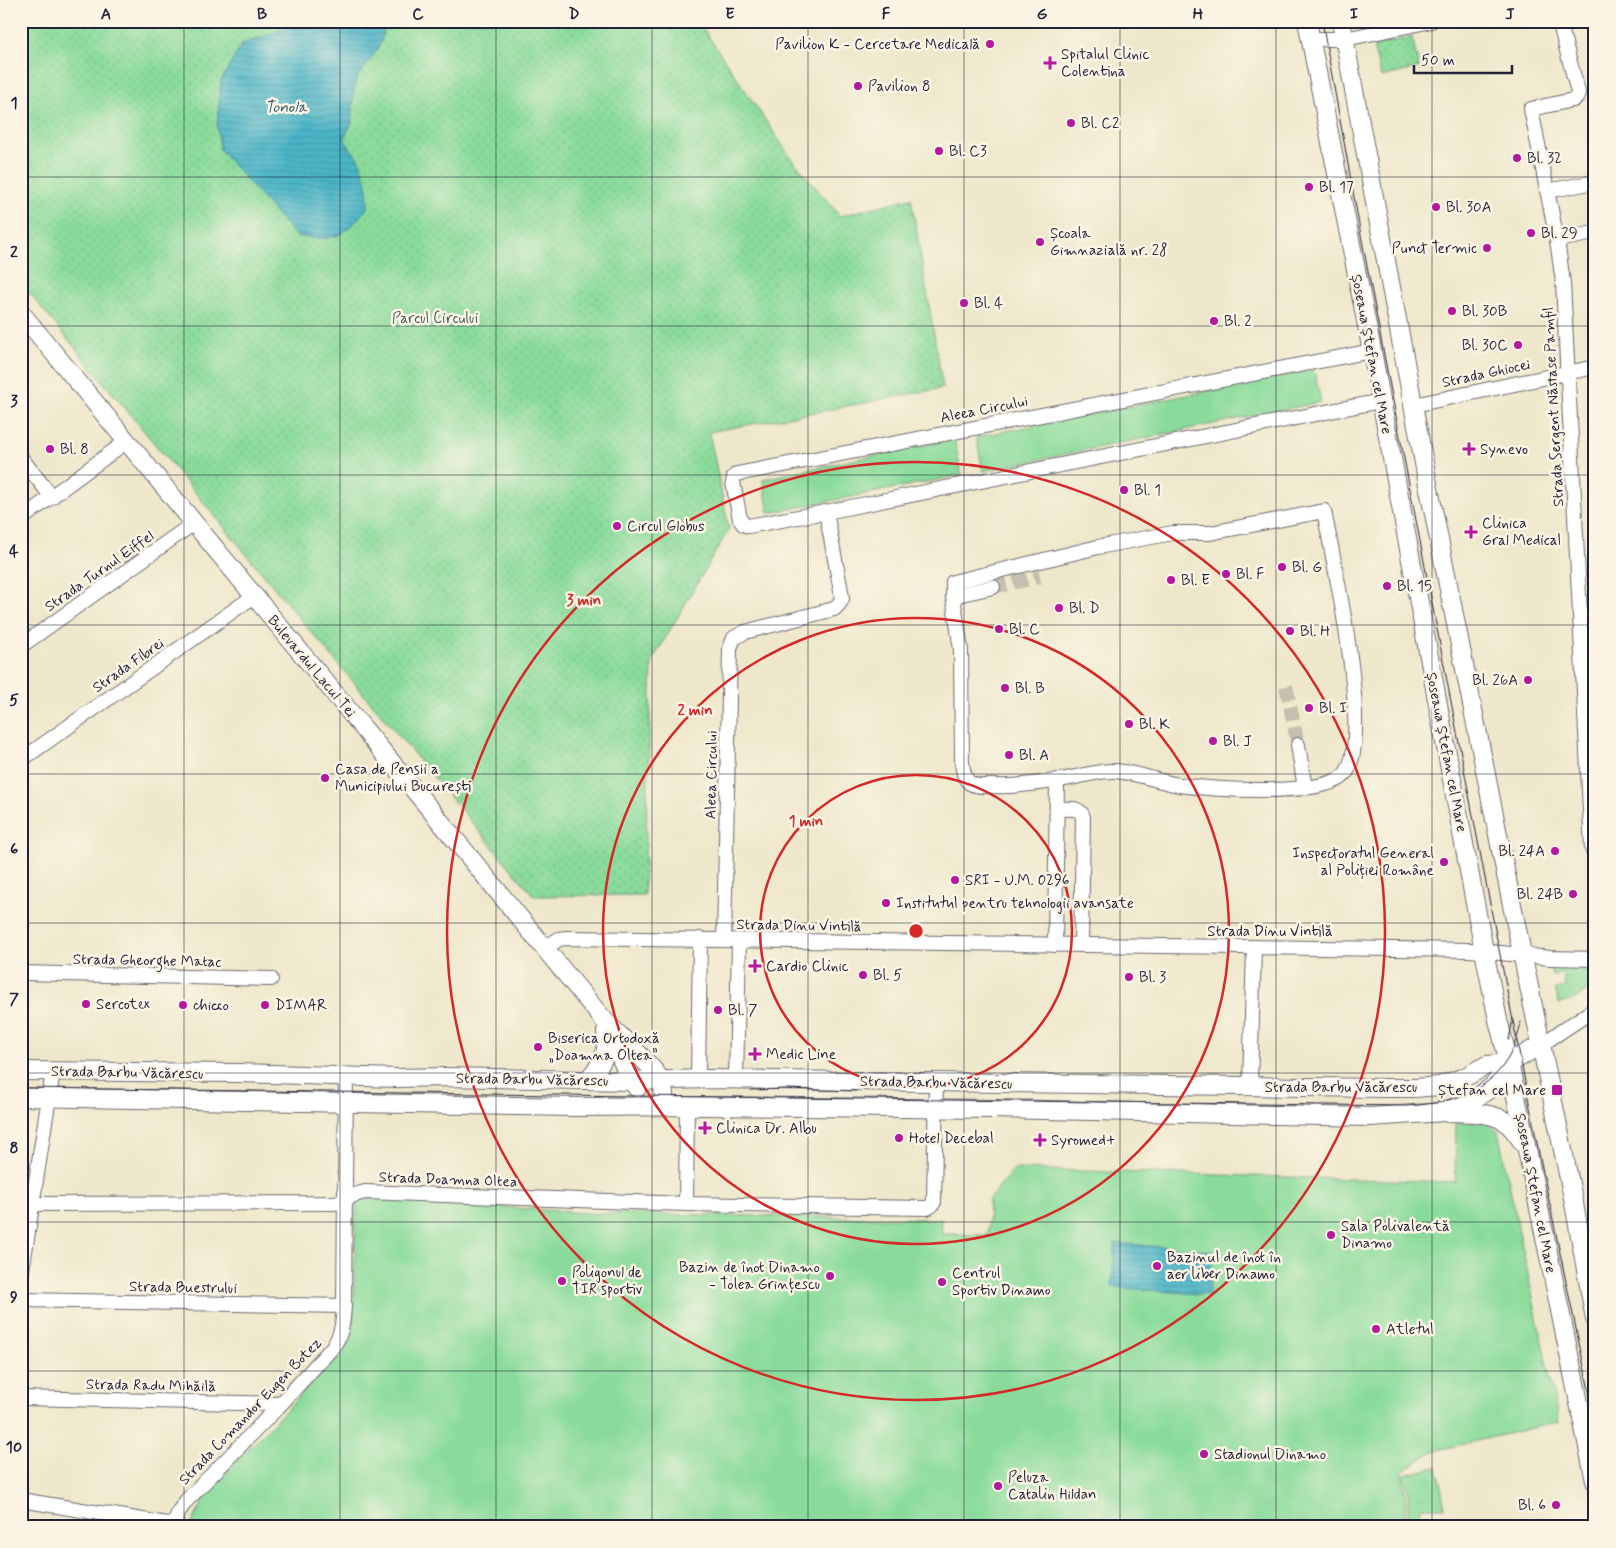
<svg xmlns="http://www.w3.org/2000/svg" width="1616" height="1548" viewBox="0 0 1616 1548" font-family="Mynerve,sans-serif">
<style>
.green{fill:#8adb9b;stroke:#567e6b}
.park{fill:url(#park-dots);stroke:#567e6b}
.water{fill:url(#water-rules);stroke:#366c82}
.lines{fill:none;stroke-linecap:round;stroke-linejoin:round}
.minor-tunnel{stroke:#c5c0ae;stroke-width:14;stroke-dasharray:14 7;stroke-linecap:butt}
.minor-casing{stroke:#69676d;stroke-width:16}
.major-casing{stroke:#69676d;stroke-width:20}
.minor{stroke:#fff;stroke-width:14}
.major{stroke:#fff;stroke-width:18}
.tram{stroke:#22223b;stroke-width:1}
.grid{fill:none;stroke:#22223b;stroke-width:1;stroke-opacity:0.55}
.ring{fill:none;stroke:#d62828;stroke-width:2.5}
.poi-dot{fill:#b5179e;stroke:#fcf5e5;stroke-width:2}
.labels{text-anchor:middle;stroke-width:5;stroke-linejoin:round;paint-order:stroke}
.poi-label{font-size:15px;fill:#22223b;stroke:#fcf5e5;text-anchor:start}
.park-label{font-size:15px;fill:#415a58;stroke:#fcf5e5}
.street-label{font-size:15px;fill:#22223b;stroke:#fcf5e5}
.water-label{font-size:16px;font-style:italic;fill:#325d74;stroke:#fcf5e5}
.centre{fill:#d62828;stroke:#fcf5e5;stroke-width:2.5}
.ring-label{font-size:15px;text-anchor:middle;font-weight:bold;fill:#d62828;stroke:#fcf5e5;stroke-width:5;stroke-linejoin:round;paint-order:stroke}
.neatline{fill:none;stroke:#22223b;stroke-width:2}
.grid-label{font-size:16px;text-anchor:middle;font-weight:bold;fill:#22223b}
</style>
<defs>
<pattern id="park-dots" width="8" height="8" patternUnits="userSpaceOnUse" patternTransform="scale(1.25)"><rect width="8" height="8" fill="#8adb9b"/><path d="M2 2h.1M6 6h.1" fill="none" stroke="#77bc86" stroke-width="1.8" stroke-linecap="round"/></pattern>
<pattern id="water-rules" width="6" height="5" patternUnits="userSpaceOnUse" patternTransform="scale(1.25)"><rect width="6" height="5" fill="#4bb6c9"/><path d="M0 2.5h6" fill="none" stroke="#3e94a4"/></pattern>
</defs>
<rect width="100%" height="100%" fill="#fcf5e5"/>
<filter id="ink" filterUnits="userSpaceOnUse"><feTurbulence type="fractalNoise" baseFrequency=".02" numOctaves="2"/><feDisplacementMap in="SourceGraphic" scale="10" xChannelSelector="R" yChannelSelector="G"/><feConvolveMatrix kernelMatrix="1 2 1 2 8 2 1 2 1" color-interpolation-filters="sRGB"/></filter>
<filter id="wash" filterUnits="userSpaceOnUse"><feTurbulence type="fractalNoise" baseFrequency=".0096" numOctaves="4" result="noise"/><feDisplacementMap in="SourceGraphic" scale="20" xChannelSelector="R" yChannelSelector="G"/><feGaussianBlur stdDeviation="1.12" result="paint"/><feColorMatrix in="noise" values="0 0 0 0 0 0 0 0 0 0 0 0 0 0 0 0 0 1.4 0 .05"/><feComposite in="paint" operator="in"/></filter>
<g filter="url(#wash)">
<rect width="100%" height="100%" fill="#eee7cb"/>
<g class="green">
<path d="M1314,370L1321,402L983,471L976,437Z"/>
<path d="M954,439L962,475L769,513L763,479Z"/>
<path d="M1486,1122L1498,1131L1559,1422L1433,1451L1402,1472L1405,1494V1527H190L208,1491L338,1356L349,1342L353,1328L356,1207L357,1202L366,1197L584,1213L941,1219L942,1234L988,1235L989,1199L1014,1169L1455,1182L1456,1123Z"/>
<path d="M1437,1467L1445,1507H1421L1419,1527H1408V1493L1404,1475Z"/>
</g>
<g class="park">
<path d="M21,21H698L791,158L840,216L911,198L943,388L709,432L729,529L652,661L644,895L534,896L301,620L21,283Z"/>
<path d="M1412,37L1419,68L1381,77L1373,46Z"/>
<path d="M1549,964L1581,967L1595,965V987L1570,1001L1559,1004L1555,989L1565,987L1563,973L1552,975Z"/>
</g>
<g class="water">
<path d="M309,21H381C391,40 366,63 357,79C350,92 355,108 352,121C351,127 346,133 344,139L359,160L367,183L368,207C342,238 336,242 296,236L220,150L217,126L221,81L242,44Z"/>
<path d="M1115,1243L1212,1251L1209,1295L1112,1287Z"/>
</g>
</g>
<g filter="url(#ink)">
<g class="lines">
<g class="minor-tunnel">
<path d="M993,587L1040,577"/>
<path d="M1286,686L1298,745"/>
</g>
<g class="minor-casing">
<g id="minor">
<path d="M1559,21L1578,92L1577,97L1573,100L1531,109L1557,240L1563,282L1592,849L1595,855"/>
<path d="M1310,39H1345L1431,21"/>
<path d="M1547,191L1595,182"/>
<path d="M1557,240L1595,233"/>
<path d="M1372,351L737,474L734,477L733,482L740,519L743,524L748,526L826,512L1381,401"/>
<path d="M1414,405L1595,367"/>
<path d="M21,458L52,497"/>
<path d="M1324,511C1333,559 1374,739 1345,774C1326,798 1209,789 1179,785C1158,781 1137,773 1116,771C1101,770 1086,775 1071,778C1045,783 1019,787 992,786C985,786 976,787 970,783C964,779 963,770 962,763L961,650L953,596V582L1098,547L1173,533H1210Z"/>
<path d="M21,519L127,441"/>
<path d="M953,596L993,587"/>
<path d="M21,646L194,523"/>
<path d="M1298,745L1305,788"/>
<path d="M21,760L254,596"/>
<path d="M1057,809C1067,809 1080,806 1083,817L1081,945"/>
<path d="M724,940L730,648L734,638L745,632L834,609L839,604L842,599L841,591L826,512"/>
<path d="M1055,945L1057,780"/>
<path d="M545,948L559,939L566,938L1470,950L1551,958L1595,959"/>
<path d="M21,973L271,979"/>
<path d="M1542,1044L1595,1009"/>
<path d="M698,1080L700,939"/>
<path d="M736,1080L739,941"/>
<path d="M1250,1086L1254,947"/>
<path d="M33,1204L332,1203L345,1202L351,1196L365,1192L686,1204L927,1208L931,1206L934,1202L936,1082"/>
<path d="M686,1204L687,1107"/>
<path d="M21,1277L53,1071"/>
<path d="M21,1300L344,1306"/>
<path d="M21,1398L281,1404"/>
<path d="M21,1500L173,1525"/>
<path d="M173,1527L179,1511L187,1500L277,1408L331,1349C342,1336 343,1322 344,1306L346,1076"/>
</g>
</g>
<g class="major-casing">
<g id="major">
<path d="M1307,21L1372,351L1484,951L1498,1020L1510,1067L1595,1481"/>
<path d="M1341,21L1427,479L1512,905L1573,1198L1595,1319"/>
<path d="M21,313L603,1019C617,1034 655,1067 662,1083C665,1091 664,1098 664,1106"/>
<path d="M609,1031L626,1070L637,1088"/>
<path d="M1510,1063L1542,1044"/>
<path d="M21,1071L239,1073L396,1078L449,1077L632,1081L707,1079L1385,1088H1415L1439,1086L1465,1077L1487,1065L1510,1063"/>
<path d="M587,1080C602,1065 609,1053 606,1032"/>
<path d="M21,1097L575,1107L706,1106L993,1109L1370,1117L1444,1112L1479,1096L1492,1087L1506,1070L1510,1063"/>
<path d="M1447,1112C1464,1113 1491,1111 1506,1122C1513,1128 1518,1136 1524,1144"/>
</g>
</g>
<use href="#minor" class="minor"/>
<use href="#major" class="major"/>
<g class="tram">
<path d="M1322,21L1360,230L1491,909L1539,1153L1595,1419"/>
<path d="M1509,1040L1513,1018"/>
<path d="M21,1088L1405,1106C1464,1103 1509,1085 1521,1022"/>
<path d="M751,1090L785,1089L856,1091"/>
</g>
</g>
</g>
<path class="grid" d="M184,21V1527M340,21V1527M496,21V1527M652,21V1527M808,21V1527M964,21V1527M1120,21V1527M1276,21V1527M1432,21V1527M21,177H1595M21,326H1595M21,475H1595M21,625H1595M21,774H1595M21,923H1595M21,1073H1595M21,1222H1595M21,1371H1595"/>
<g class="ring">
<circle cx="916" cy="931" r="156"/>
<circle cx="916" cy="931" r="313"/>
<circle cx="916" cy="931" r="469"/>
</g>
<g class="poi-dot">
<circle cx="990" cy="44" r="5"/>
<path d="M1047.5 55.5h5v5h5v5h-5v5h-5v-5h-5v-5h5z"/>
<circle cx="858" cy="86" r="5"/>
<circle cx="1071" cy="123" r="5"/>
<circle cx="939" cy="151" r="5"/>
<circle cx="1517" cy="158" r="5"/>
<circle cx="1309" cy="187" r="5"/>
<circle cx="1436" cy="207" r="5"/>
<circle cx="1531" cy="233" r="5"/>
<circle cx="1040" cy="242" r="5"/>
<circle cx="1487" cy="248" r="5"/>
<circle cx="964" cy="303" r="5"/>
<circle cx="1452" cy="311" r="5"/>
<circle cx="1214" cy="321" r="5"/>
<circle cx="1518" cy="345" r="5"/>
<circle cx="50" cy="449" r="5"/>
<path d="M1466.5 441.5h5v5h5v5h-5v5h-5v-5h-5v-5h5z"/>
<circle cx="1124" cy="490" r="5"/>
<circle cx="617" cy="526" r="5"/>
<path d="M1468.5 524.5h5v5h5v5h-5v5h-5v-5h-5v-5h5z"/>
<circle cx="1282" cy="567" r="5"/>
<circle cx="1226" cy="574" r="5"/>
<circle cx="1171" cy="580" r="5"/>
<circle cx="1387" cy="586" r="5"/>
<circle cx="1059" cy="608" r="5"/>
<circle cx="999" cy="629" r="5"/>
<circle cx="1290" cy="631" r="5"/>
<circle cx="1528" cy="680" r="5"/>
<circle cx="1005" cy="688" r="5"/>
<circle cx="1309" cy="708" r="5"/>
<circle cx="1129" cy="724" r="5"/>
<circle cx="1213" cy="741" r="5"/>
<circle cx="1009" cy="755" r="5"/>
<circle cx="325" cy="778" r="5"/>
<circle cx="1555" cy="851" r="5"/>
<circle cx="1444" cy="862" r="5"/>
<circle cx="955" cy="880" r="5"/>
<circle cx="1573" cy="894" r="5"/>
<circle cx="886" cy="903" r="5"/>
<path d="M752.5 958.5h5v5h5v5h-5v5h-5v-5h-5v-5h5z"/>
<circle cx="863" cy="975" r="5"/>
<circle cx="1129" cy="977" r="5"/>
<circle cx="86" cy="1004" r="5"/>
<circle cx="183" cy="1005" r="5"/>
<circle cx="265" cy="1005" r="5"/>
<circle cx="718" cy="1010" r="5"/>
<circle cx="538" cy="1047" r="5"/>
<path d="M752.5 1046.5h5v5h5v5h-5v5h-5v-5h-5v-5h5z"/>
<rect x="1551" y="1084" width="12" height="12" rx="2.5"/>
<path d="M702.5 1120.5h5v5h5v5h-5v5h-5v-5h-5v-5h5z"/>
<circle cx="899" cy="1138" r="5"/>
<path d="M1037.5 1132.5h5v5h5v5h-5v5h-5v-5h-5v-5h5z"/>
<circle cx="1331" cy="1235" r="5"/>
<circle cx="1157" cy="1266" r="5"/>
<circle cx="830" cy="1276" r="5"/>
<circle cx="562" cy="1281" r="5"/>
<circle cx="942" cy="1282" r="5"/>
<circle cx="1376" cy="1329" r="5"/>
<circle cx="1204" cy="1454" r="5"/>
<circle cx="998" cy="1486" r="5"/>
<circle cx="1556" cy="1505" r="5"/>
</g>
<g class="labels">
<g class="poi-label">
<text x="980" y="49" text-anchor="end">Pavilion K - Cercetare Medicală</text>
<text x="1061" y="59">Spitalul Clinic<tspan x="1061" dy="17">Colentina</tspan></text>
<text x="868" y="91">Pavilion 8</text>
<text x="1081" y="128">Bl. C2</text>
<text x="949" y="156">Bl. C3</text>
<text x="1527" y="163">Bl. 32</text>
<text x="1319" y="192">Bl. 17</text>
<text x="1446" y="212">Bl. 30A</text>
<text x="1050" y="238">Școala<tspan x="1050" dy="17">Gimnazială nr. 28</tspan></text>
<text x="1541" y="238">Bl. 29</text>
<text x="1477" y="253" text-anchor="end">Punct Termic</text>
<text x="974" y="308">Bl. 4</text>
<text x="1462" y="316">Bl. 30B</text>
<text x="1224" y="326">Bl. 2</text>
<text x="1508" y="350" text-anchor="end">Bl. 30C</text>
<text x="60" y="454">Bl. 8</text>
<text x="1480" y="454">Synevo</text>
<text x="1134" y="495">Bl. 1</text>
<text x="1482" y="528">Clinica<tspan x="1482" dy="17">Gral Medical</tspan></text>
<text x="627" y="531">Circul Globus</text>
<text x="1292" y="572">Bl. G</text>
<text x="1236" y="579">Bl. F</text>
<text x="1181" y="585">Bl. E</text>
<text x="1397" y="591">Bl. 15</text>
<text x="1069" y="613">Bl. D</text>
<text x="1009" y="634">Bl. C</text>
<text x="1300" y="636">Bl. H</text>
<text x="1518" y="685" text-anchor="end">Bl. 26A</text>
<text x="1015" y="693">Bl. B</text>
<text x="1319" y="713">Bl. I</text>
<text x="1139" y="729">Bl. K</text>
<text x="1223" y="746">Bl. J</text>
<text x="1019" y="760">Bl. A</text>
<text x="335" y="774">Casa de Pensii a<tspan x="335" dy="17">Municipiului București</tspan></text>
<text x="1545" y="856" text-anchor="end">Bl. 24A</text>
<text x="1434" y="858" text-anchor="end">Inspectoratul General<tspan x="1434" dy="17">al Poliției Române</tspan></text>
<text x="965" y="885">SRI - U.M. 0296</text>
<text x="1563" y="899" text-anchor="end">Bl. 24B</text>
<text x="896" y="908">Institutul pentru tehnologii avansate</text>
<text x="766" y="971">Cardio Clinic</text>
<text x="873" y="980">Bl. 5</text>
<text x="1139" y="982">Bl. 3</text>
<text x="96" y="1009">Sercotex</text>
<text x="193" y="1010">chicco</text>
<text x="275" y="1010">DIMAR</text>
<text x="728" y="1015">Bl. 7</text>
<text x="548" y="1043">Biserica Ortodoxă<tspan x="548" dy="17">„Doamna Oltea”</tspan></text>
<text x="766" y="1059">Medic Line</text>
<text x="1546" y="1095" text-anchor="end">Ștefan cel Mare</text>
<text x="716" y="1133">Clinica Dr. Albu</text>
<text x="909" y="1143">Hotel Decebal</text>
<text x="1051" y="1145">Syromed+</text>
<text x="1341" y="1231">Sala Polivalentă<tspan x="1341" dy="17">Dinamo</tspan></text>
<text x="1167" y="1262">Bazinul de înot în<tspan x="1167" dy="17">aer liber Dinamo</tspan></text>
<text x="820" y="1272" text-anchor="end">Bazin de înot Dinamo<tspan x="820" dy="17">- Tolea Grințescu</tspan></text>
<text x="572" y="1277">Poligonul de<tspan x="572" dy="17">TIR sportiv</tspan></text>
<text x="952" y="1278">Centrul<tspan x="952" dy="17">Sportiv Dinamo</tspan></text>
<text x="1386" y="1334">Atletul</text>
<text x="1214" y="1459">Stadionul Dinamo</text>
<text x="1008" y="1482">Peluza<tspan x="1008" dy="17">Catalin Hildan</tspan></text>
<text x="1546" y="1510" text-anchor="end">Bl. 6</text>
</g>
<g class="park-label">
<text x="435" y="323">Parcul Circului</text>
</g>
<g class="street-label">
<text transform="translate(1372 354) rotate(79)" y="5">Șoseaua Ștefan cel Mare</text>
<text transform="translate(1486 373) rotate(-12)" y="5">Strada Ghiocei</text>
<text transform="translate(1553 407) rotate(-93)" y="5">Strada Sergent Năstase Pamfil</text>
<text transform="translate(984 409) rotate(-11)" y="5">Aleea Circului</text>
<text transform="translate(99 571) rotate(-35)" y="5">Strada Turnul Eiffel</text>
<text transform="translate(128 665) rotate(-35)" y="5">Strada Fibrei</text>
<text transform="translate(312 666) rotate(50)" y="5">Bulevardul Lacul Tei</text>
<text transform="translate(1447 752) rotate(79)" y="5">Șoseaua Ștefan cel Mare</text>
<text transform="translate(711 775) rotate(-89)" y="5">Aleea Circului</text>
<text transform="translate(799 925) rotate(1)" y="5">Strada Dinu Vintilă</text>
<text x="1270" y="936">Strada Dinu Vintilă</text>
<text transform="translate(147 960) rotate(1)" y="5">Strada Gheorghe Matac</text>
<text transform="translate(127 1072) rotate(1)" y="5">Strada Barbu Văcărescu</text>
<text transform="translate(532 1079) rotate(1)" y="5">Strada Barbu Văcărescu</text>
<text transform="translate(936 1082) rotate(1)" y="5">Strada Barbu Văcărescu</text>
<text x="1341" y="1092">Strada Barbu Văcărescu</text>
<text transform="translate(448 1179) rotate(2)" y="5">Strada Doamna Oltea</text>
<text transform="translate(1536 1193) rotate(79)" y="5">Șoseaua Ștefan cel Mare</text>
<text transform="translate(183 1287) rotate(1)" y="5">Strada Buestrului</text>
<text transform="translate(151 1385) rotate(1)" y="5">Strada Radu Mihăilă</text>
<text transform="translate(250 1411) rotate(-46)" y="5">Strada Comandor Eugen Botez</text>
</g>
<g class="water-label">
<text x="286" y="112">Tonola</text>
</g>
</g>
<circle cx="916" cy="931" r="8" class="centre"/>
<g class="ring-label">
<text x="584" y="605">3 min</text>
<text x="695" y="715">2 min</text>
<text x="806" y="826">1 min</text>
</g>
<rect width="1616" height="1548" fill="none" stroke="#fcf5e5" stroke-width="55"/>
<path d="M1414 65v8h98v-8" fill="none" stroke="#22223b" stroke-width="2.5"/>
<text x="1421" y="65" font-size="15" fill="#22223b" stroke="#fcf5e5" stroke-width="4" paint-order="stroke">50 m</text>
<rect x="28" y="28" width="1560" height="1492" class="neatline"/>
<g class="grid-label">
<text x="106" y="19">A</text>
<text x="262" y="19">B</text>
<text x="418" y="19">C</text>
<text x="574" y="19">D</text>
<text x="730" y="19">E</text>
<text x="886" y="19">F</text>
<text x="1042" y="19">G</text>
<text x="1198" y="19">H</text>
<text x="1354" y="19">I</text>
<text x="1510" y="19">J</text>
<text x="14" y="108">1</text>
<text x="14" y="257">2</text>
<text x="14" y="406">3</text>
<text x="14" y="556">4</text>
<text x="14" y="705">5</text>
<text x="14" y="854">6</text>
<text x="14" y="1004">7</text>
<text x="14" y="1153">8</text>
<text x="14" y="1302">9</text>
<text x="14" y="1452">10</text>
</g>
</svg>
